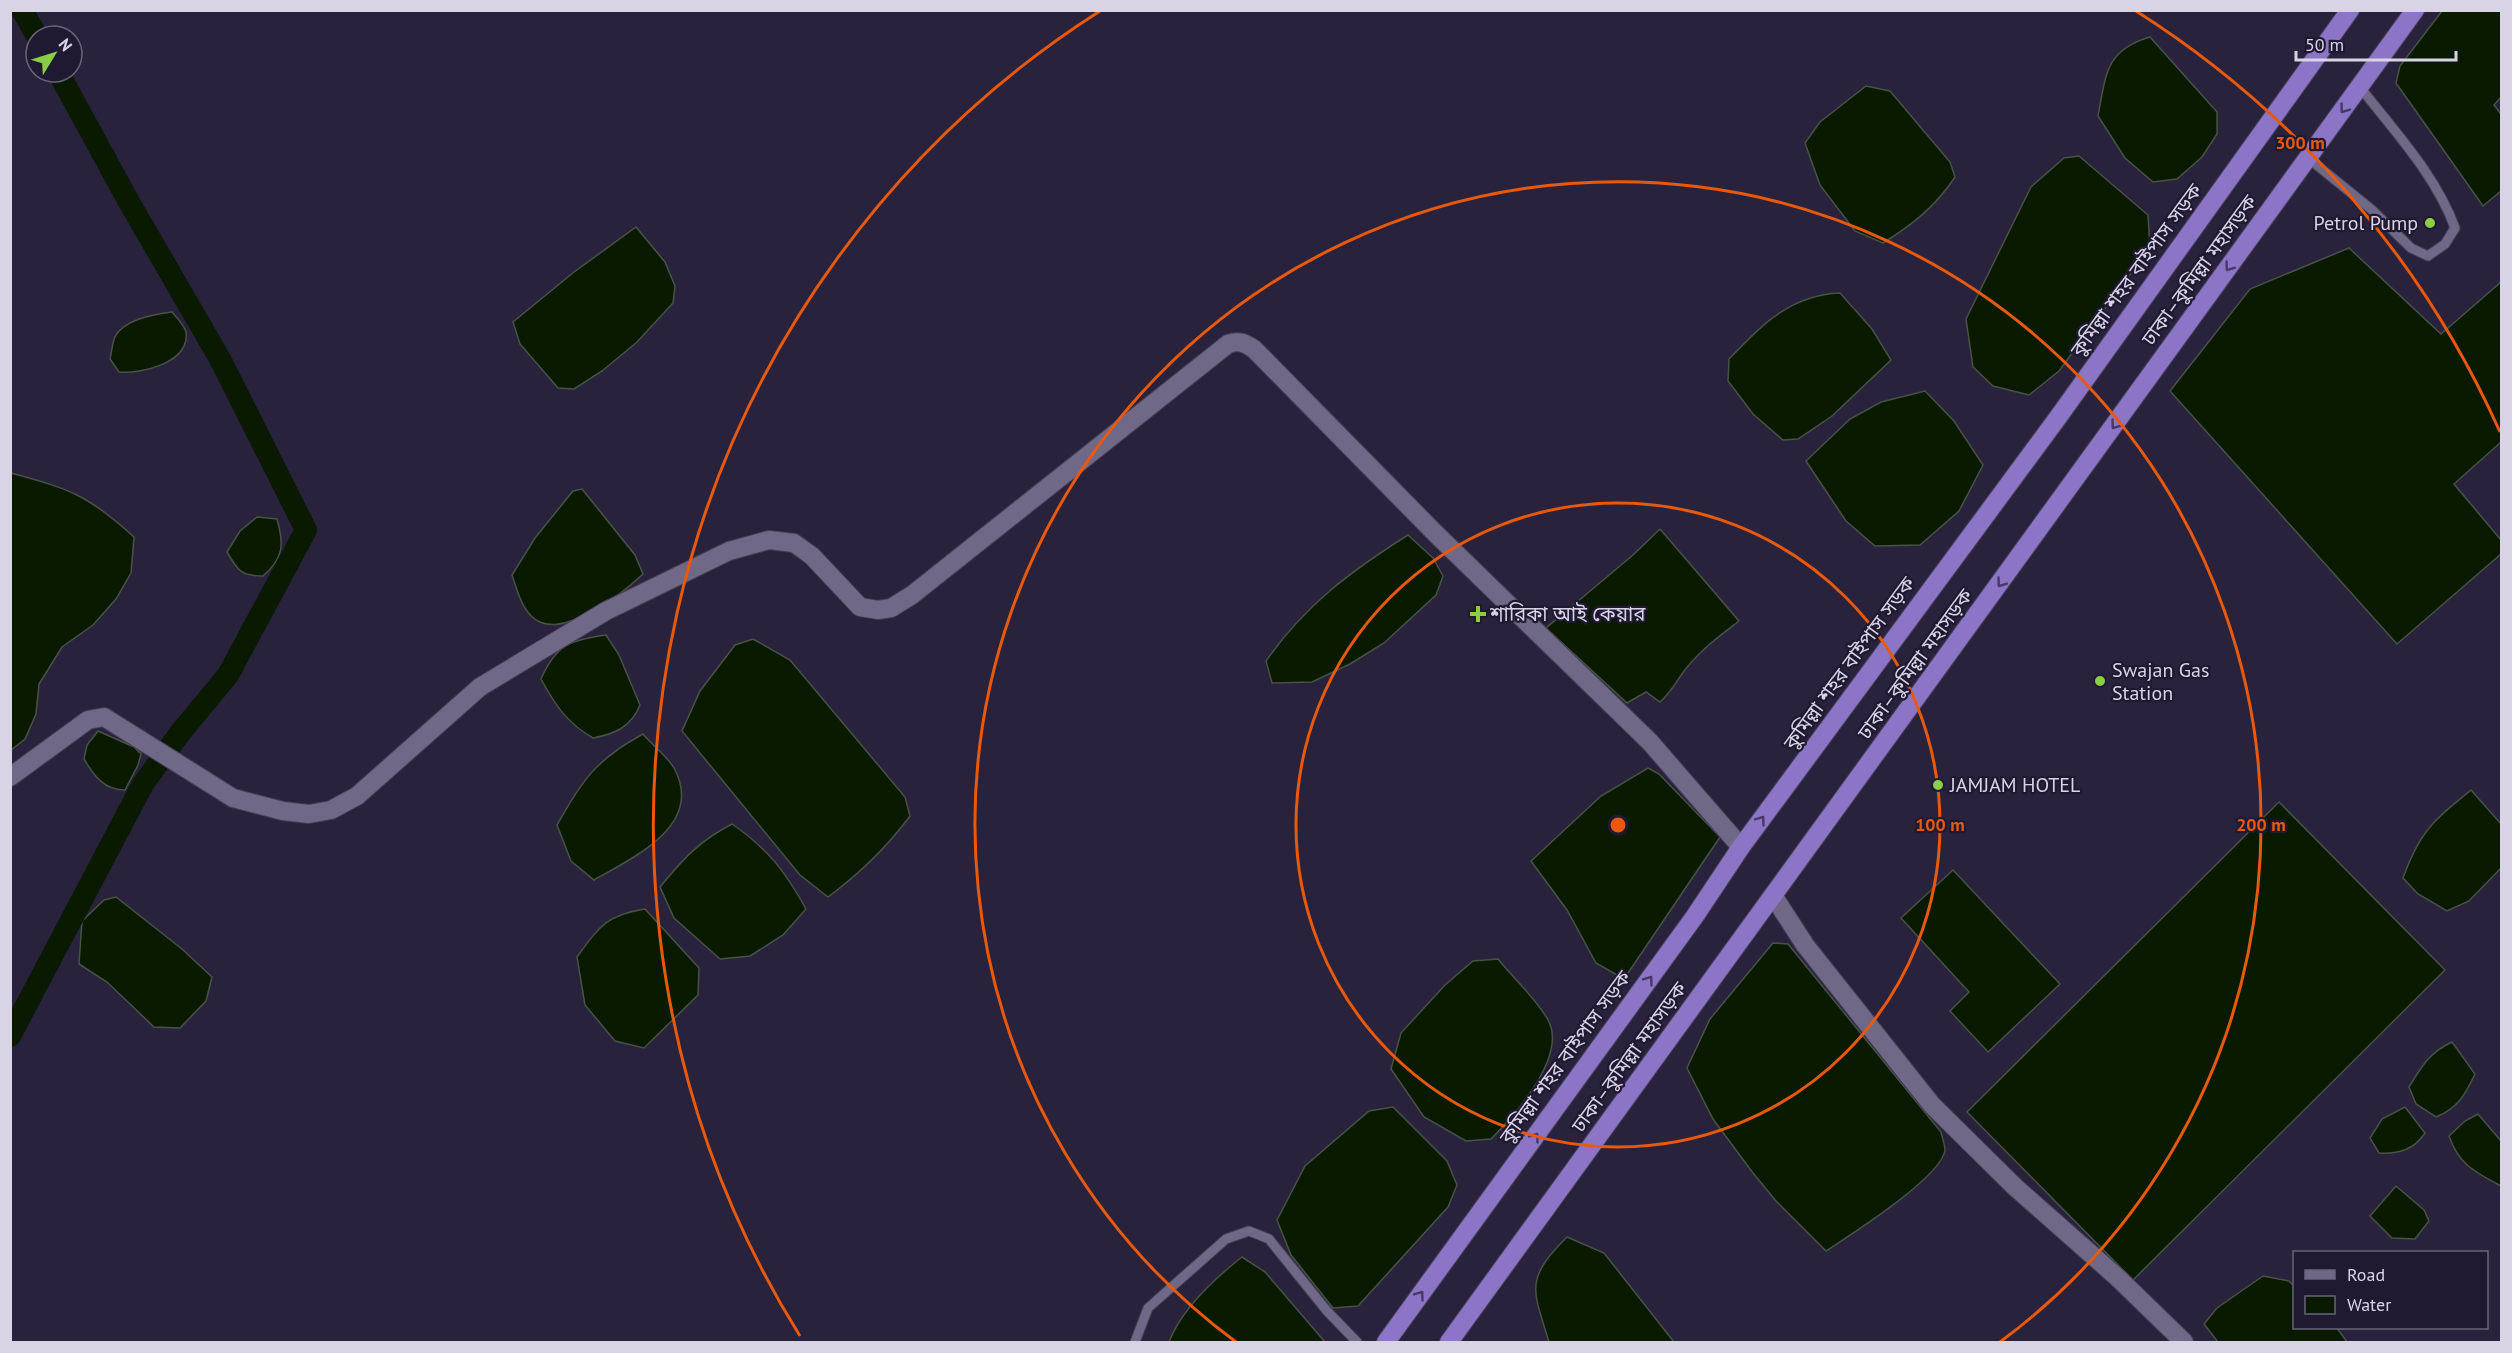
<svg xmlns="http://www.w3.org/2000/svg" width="2512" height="1353" viewBox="0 0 2512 1353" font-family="'PT Sans','Noto Sans Bengali',sans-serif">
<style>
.water{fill:#0a1a00;stroke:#485245;stroke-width:1.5}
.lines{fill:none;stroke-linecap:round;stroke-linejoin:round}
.canal{stroke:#0a1a00;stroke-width:22}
.service-casing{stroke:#453f56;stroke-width:11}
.minor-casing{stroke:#453f56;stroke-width:20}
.trunk-casing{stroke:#453f56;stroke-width:20}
.service{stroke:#706887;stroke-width:9}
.minor{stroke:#706887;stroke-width:18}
.trunk{stroke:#8c75c7;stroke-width:18}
.oneway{stroke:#463966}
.ring{fill:none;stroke:#e8590c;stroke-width:3}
.poi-dot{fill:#8ace48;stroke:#201932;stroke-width:2}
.labels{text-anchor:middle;stroke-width:4.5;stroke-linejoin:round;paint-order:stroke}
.poi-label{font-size:20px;fill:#d8d4e6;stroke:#201932;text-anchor:start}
.street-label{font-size:20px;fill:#d8d4e6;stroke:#201932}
.centre{fill:#e8590c;stroke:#201932;stroke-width:3}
.ring-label{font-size:18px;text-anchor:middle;font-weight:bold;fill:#e8590c;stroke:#201932;stroke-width:4.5;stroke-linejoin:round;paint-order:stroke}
</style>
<rect width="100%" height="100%" fill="#29223d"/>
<g class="water">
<path d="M2442,11H2501V97L2494,105L2501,114V191L2483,206L2396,83L2400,66Z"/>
<path d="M2150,37L2217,112V134L2202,157L2177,179L2153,182L2125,158L2098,116C2106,75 2105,50 2150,37Z"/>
<path d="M1866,86L1890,91L1950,162L1955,177C1936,206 1912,225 1883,243L1855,231L1820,185L1805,143L1820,122Z"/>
<path d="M2079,156L2148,215L2150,247L2059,371L2029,395L1993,386L1973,367L1966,319L2031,187L2064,158Z"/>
<path d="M636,227L665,262L675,286L673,303L637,342L602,371L574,389L558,388L520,344L513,322L574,272Z"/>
<path d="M2349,248L2441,334L2501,282V442L2454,484L2501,540V554L2397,644L2170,391L2250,289Z"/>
<path d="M1840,293L1872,329L1891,360L1832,416L1798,439L1783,440L1753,414L1728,381L1729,359C1762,325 1790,295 1840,293Z"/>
<path d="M172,312C177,318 185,326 186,332C190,363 141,374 119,372L110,359C112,352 112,341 116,335C126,319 155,314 172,312Z"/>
<path d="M1925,391L1954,421L1983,465L1959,511L1920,545L1875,546L1846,521L1806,461L1850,419L1881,402Z"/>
<path d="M11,473C70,489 88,495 134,537L131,573L116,599L93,625L62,647L39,684L36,714L25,739L11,750Z"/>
<path d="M582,489L635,555L643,574C623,593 568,635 540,622C523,615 517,590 512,575L535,538L573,491Z"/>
<path d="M257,517L277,519C284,544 284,558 263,576C241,576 238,571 227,552L240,531Z"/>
<path d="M1660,529L1739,621C1721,635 1703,648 1689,665C1678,677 1673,691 1660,702L1646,692L1627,703L1546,628L1633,555Z"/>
<path d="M1408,535L1433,558L1443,576L1436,595L1384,643L1350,664L1312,682L1272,683L1266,661C1305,605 1351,571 1408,535Z"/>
<path d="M606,635L619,655L640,705C631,727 615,734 593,738C567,723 555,705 541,679C556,645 569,640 606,635Z"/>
<path d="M753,639L790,660L905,797L910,816C887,847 859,874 828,897L800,875L682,731L700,691L735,645Z"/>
<path d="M98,731L134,747L141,754L138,765L125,790C104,790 94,776 84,759L87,745Z"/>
<path d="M643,734C652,745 667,756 674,768C705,825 634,857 594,880L571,861L557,825C583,780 595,760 643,734Z"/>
<path d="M1648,768L1659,774L1720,837L1624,979L1596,963L1567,910L1531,861L1601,796Z"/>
<path d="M2471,790L2501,824V868L2469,901L2447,911L2418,894L2403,878C2420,831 2433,821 2471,790Z"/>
<path d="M2279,802L2445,970L2133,1280L1967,1112Z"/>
<path d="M732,824C768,849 785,871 806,909L783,935L750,956L720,959L674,918L660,887C683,859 699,841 732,824Z"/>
<path d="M1953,870L2060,984L1988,1052L1950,1011L1969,992L1901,918Z"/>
<path d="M116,897L182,949L212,977L206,1001L180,1028L154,1027L107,982L79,964L82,921L104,900Z"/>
<path d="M645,909L699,968L698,995L644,1048L615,1041L585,1005L577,957C599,927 606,915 645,909Z"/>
<path d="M1773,943L1788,944L1941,1132C1942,1137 1945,1145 1945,1150C1942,1177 1850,1235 1826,1251L1776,1201L1753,1173L1713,1119L1687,1068L1710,1019Z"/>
<path d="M1498,959C1514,979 1536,998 1548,1020C1568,1056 1514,1116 1491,1139L1466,1141L1424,1117L1391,1069L1401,1033L1445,985L1473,961Z"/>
<path d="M2452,1042L2475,1074C2465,1095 2458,1108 2436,1117L2416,1104L2409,1087C2421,1067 2430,1052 2452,1042Z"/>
<path d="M1393,1107L1447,1161L1457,1185L1448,1207L1358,1306L1333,1308L1291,1255L1277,1220L1305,1166L1369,1111Z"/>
<path d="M2405,1107L2425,1133C2414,1150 2398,1154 2379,1153L2370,1138L2382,1119Z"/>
<path d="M2478,1114L2501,1141V1186C2475,1172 2459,1165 2449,1136L2465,1121Z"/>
<path d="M2396,1186L2424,1210L2429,1221L2415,1239L2392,1238L2370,1216Z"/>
<path d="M1567,1237L1604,1253L1674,1342H1549C1533,1289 1524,1280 1567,1237Z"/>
<path d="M1242,1257L1265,1272L1325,1342H1169C1182,1308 1214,1279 1242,1257Z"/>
<path d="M2263,1276L2289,1281L2294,1286V1328H2337L2347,1342H2218L2204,1324L2217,1308Z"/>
</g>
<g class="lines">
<g class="canal">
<path d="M22,10L37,36"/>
<path d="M10,1036L143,784L180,733L228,675L306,530L220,359L129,202L58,72"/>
</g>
<g class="service-casing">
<g id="service">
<path d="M2308,158L2371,209L2411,248L2428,256L2445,244L2455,228C2436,175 2394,131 2360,87"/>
<path d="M1135,1342L1148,1308L1226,1239L1249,1231L1269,1239L1327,1311L1357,1342"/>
</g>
</g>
<g class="minor-casing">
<g id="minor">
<path d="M10,777L88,720L104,717L233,798L283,811L309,814L331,810L357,796L480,687L606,611L729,551L769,540L794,543L812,556L860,607L878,610L891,608L912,595L1228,344C1239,340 1245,343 1254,349L1435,533L1650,742L1741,847"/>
<path d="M1774,897L1805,945L1932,1105L2015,1187L2118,1278L2184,1342"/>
</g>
</g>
<g class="trunk-casing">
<g id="trunk">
<path d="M1386,1342L1695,916L1741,847L2059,416L2350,10"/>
<path d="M1449,1342L2415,10"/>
</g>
</g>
<use href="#service" class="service"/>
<use href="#minor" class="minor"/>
<use href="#trunk" class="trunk"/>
</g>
<defs><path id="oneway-chevron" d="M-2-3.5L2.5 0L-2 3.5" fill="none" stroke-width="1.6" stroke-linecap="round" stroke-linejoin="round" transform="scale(1.5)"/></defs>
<g class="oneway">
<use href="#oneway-chevron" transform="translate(2344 109) rotate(126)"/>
<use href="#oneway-chevron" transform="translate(2229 267) rotate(126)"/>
<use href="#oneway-chevron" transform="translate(2115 425) rotate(126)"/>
<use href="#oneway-chevron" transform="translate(2001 583) rotate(126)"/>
<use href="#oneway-chevron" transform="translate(1761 820) rotate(-54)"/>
<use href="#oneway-chevron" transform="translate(1649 980) rotate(-54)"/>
<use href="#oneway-chevron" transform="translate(1535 1137) rotate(-54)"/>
<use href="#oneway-chevron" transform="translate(1420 1295) rotate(-54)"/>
</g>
<g class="ring">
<circle cx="1618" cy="825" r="322"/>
<path d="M1236 1342A643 643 0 1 1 2000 1342"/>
<path d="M800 1336A965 965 0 0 1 1100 11M2136 11A965 965 0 0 1 2500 432"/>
</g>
<g class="poi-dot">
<circle cx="2430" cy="223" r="6"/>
<path d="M1475 605h6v6h6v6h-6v6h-6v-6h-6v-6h6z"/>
<circle cx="2100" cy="681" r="6"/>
<circle cx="1938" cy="785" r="6"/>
</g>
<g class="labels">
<g class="poi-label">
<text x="2418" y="230" text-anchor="end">Petrol Pump</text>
<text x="1490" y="621">শারিকা আই কেয়ার</text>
<text x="2112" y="677">Swajan Gas<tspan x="2112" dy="23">Station</tspan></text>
<text x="1950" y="792">JAMJAM HOTEL</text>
</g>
<g class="street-label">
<text transform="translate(2136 270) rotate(-54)" y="7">কুমিল্লা শহর বাইপাস সড়ক</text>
<text transform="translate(2199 270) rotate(-54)" y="7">ঢাকা–কুমিল্লা মহাসড়ক</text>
<text transform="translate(1849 663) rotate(-54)" y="7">কুমিল্লা শহর বাইপাস সড়ক</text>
<text transform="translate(1915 664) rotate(-54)" y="7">ঢাকা–কুমিল্লা মহাসড়ক</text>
<text transform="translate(1565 1057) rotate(-54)" y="7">কুমিল্লা শহর বাইপাস সড়ক</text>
<text transform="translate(1629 1057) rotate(-54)" y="7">ঢাকা–কুমিল্লা মহাসড়ক</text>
</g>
</g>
<circle cx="1618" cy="825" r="9" class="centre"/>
<g class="ring-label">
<text x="2300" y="149">300 m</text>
<text x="1940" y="831">100 m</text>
<text x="2261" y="831">200 m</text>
</g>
<rect width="2512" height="1353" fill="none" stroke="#d8d4e6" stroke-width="24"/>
<rect x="2293" y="1251" width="195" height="78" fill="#201932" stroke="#6a647a" stroke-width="1.5"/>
<rect x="2305" y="1270" width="30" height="9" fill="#706887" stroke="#6a647a" stroke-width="1.5"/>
<text x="2347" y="1281" font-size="18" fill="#d8d4e6">Road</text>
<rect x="2305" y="1296" width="30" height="18" fill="#0a1a00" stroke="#6a647a" stroke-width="1.5"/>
<text x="2347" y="1311" font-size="18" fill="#d8d4e6">Water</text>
<g transform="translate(54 54) rotate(52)"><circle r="28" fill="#201932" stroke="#6a647a" stroke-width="1.5"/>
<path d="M0-4.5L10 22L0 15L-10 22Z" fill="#8ace48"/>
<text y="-9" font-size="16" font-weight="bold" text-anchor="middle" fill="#d8d4e6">N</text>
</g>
<path d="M2296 51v9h160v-9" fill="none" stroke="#d8d4e6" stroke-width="3"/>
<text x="2305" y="51" font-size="18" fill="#d8d4e6" stroke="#201932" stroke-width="4.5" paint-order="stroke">50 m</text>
</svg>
